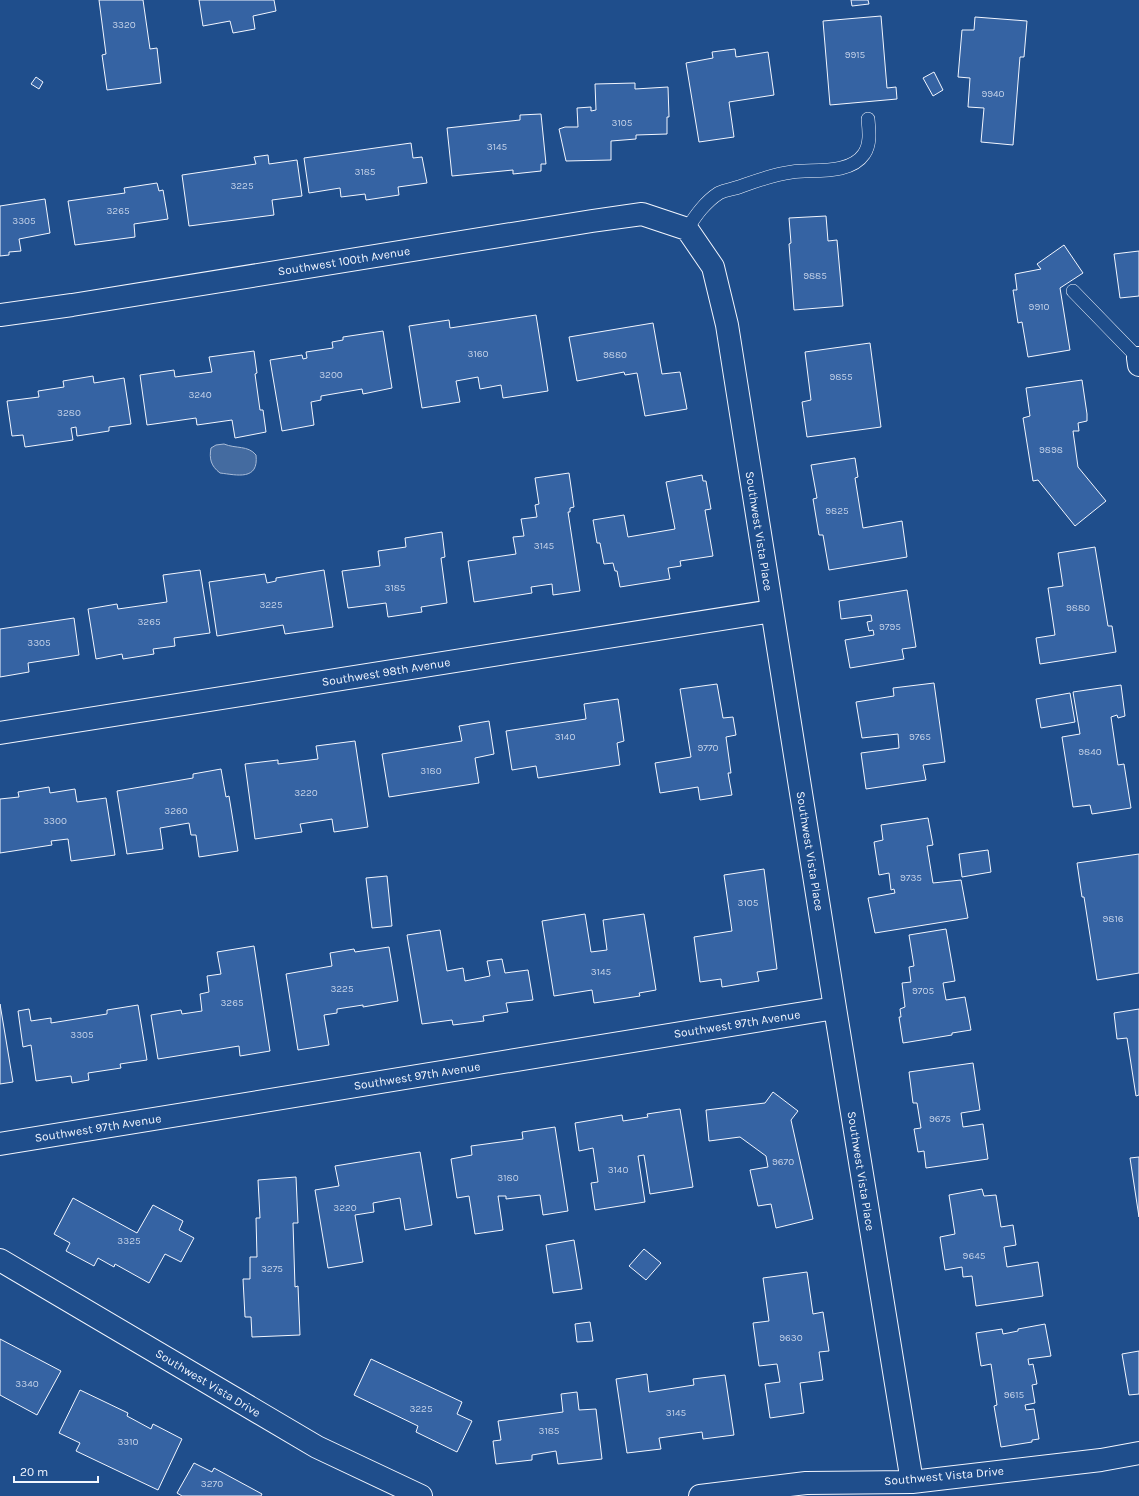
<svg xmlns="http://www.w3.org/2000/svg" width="1139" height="1496" font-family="Karla,sans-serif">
<rect width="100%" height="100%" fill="#1f4e8c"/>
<path fill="#446ba0" stroke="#a8bbd7" d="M224,444C236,449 248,445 256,455C259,481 237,475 220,473C211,466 209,459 211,448L216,445Z"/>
<path fill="#3563a3" stroke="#f2f6ff" d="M99,0H143L150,49L157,48L161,83L107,90L102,55L106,54Z
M199,0H274L276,11L253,16L255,29L233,33L230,21L203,26Z
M851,0H868L869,4L852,6Z
M881,16L887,88L896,87L897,99L830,105L823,21Z
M975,17L1027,21L1024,57H1020L1013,145L981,142L984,108L968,107L970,78L958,77L962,30H974Z
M735,49L736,57L768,52L774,95L729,102L734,137L699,142L686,63L713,58L712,52Z
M934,72L943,90L933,96L923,78Z
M36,77L43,82L39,89L31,84Z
M635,83V89L668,87L669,117H667V134L636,135V139L611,141V160L566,161L559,129L565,127H578L577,108L591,107V111L596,110L595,84Z
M541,114L546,164H541V171L513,174V170L452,176L447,128L520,120V115Z
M411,143L413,158L422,157L427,183L398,187L399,195L366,200L365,194L341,197L340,188L309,193L304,158Z
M268,155L269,164L297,160L302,196L272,200L274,215L189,226L182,175L256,164L254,157Z
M157,183L159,191L163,190L168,219L134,224L135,237L75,245L68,201L125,193L124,188Z
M45,199L50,233L19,239L21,251L9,252V255L0,256V206Z
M826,216L828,241L837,240L843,306L794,310L789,244L791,243L789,218Z
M1064,245L1083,273L1060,288L1070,350L1028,357L1022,322L1018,323L1013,290H1017L1015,274L1041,269L1037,264Z
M1139,251V296L1120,298L1114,254Z
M536,315L548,391L503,398L501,385L480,389L478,377L456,381L460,402L422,408L409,326L449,320L450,328Z
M653,323L662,374L680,372L687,409L645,416L637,373L625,375L624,372L577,381L569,337Z
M383,331L392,388L363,394L362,389L321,396V400L311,402L314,425L282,431L270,360L302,355L303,359L307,358L306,352L333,348L332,342L343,340V337Z
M870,343L881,427L807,437L802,402L811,400L805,352Z
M254,351L257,373L255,374L260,410H263L266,432L235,438L232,420L197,425L196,418L147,425L140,375L174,370L175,377L212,372L209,357Z
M93,376L94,383L124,378L131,424L109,427V431L77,436L76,427L71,428L73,440L25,447L23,435L12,436L7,401L39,397L38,391L64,387L63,381Z
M1082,380L1087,414V421L1078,423L1079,431H1073L1078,467L1106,501L1075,526L1038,480L1033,481L1023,418L1030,416L1026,388Z
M855,458L858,477L855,478L863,528L902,521L907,557L829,570L823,535H819L813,499L817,498L811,465Z
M569,473L574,507L570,508V512H568L580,591L553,595L552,584L531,587L532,593L474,602L468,561L516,554L513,537L524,536L521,519L537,517L535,505L539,504L535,478Z
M702,475L703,481H706L711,509L705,510L713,556L680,561L681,566L668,568L670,579L620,587L617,571H615L613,563L604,564L600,543H597L593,520L624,515L628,537L675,529L666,482Z
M442,532L445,557L441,558L447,603L421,607L422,612L388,617L386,603L348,608L342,571L380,566L378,551L406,547L405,538Z
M1095,547L1108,626H1112L1116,652L1040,664L1036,638L1055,635L1048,588L1063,586L1058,553Z
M200,570L210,633L174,638L175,646L153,649L154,654L123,659L122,654L96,659L88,609L117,604L118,609L167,602L163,575Z
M324,570L333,627L285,634L283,625L217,636L209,582L265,574L267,583L276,581V578Z
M907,590L916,647L902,649L904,659L850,668L845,640L874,635L873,630L869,631L867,622L872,621L871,615L841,619L839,601Z
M74,618L79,655L28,663L29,672L0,677V629Z
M934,683L945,762L923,765L926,780L866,789L861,753L899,748L898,734L862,738L856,702L894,696L893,688Z
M717,684L723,718L733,717L736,735L726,737L731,773H728L732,795L700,800L698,787L660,793L655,763L691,757L680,689Z
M1121,685L1125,716L1118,718L1117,715L1111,717L1118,765L1124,764L1131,808L1092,814L1090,805L1073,807L1062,737L1080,734L1073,692Z
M1070,693L1075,722L1041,728L1036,699Z
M618,699L624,741L617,743L620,765L538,778L536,766L512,770L506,731L586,719L584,704Z
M489,721L494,754L475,758L479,783L389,797L382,754L462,741L459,726Z
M355,741L368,827L334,832L332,819L300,824L302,832L255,839L245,764L278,760V764L318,759L316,746Z
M221,769L226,797L229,796L238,851L199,857L196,835H191L189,823L160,828L163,849L127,854L117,791L193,778V774Z
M49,787L50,793L75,789L77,802L106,798L115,855L71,861L68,839L51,841L52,845L0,853V799L19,797L18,792Z
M928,818L933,845L927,846L933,883L961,880L968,918L875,933L868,898L895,893L894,889L891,890L889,873L879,875L874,842L883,840L881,825Z
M988,850L991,872L962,877L959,854Z
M1139,854V973L1097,980L1084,897H1082L1077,863Z
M764,869L777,969L757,972L759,981L722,987L721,979L700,982L694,937L732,931L724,875Z
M387,876L392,926L372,928L366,878Z
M585,914L591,952L607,950L603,920L644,914L656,990L639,993L640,996L594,1003L592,990L554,996L542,921Z
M946,929L955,981L943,983L946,1000L965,997L971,1030L952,1033V1035L903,1043L899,1017H901L900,1009L905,1007L902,983L911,982L909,967L914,966L909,935Z
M440,930L447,971L463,968L465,981L490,976L487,961L502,959L505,973L528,970L533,1000L506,1003L508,1012L483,1016L484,1021L453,1025L452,1020L422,1024L407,935Z
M254,946L270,1051L240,1056L239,1046L158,1059L151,1015L181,1010L182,1014L202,1011L200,994L209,992L207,976L221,974L217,952Z
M389,947L398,1001L363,1007V1005L337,1009V1013L324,1015L329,1045L298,1050L286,974L332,966L330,953L354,949L355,952Z
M0,1004L13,1082L0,1084Z
M138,1005L147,1060L120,1064L121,1068L88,1073L89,1080L72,1083L71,1076L36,1081L31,1045L23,1047L18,1011L29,1009L31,1021L51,1018V1023L107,1014V1010Z
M1139,1009V1095L1136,1096L1127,1038L1117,1039L1114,1013Z
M973,1063L980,1110L961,1113L963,1127L983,1124L988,1159L926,1168L924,1151L918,1152L914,1129L921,1128L917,1103H913L909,1072Z
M773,1092L798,1111L791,1120L813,1219L776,1228L771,1204L758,1206L750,1170L768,1167L766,1156L740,1137L709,1141L706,1110L765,1103Z
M680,1109L693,1187L650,1194L644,1155L638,1156L645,1202L595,1210L591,1183L598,1182L593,1148L579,1151L575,1123L622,1115L623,1121L648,1117L647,1114Z
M555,1127L568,1211L543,1215L540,1195L506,1199V1196H498L503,1230L475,1234L469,1196L457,1198L451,1159L472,1155L471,1146L523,1139L522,1132Z
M420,1152L432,1225L405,1230L400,1198L373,1203L374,1212L355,1215L363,1262L328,1268L315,1190L339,1186L335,1166Z
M1139,1157V1217L1130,1158Z
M296,1177L298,1223H293L295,1287L298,1286L300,1335L252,1337L251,1317H245L243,1279H250V1257H257L256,1218H260L258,1180Z
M982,1189L984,1196L996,1195L1001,1227L1013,1225L1016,1245L1004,1247L1007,1267L1038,1262L1043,1296L976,1306L972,1276L963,1277L962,1267L945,1270L940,1237L955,1234L949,1195Z
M73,1198L137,1233L153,1205L183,1221L179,1230L194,1238L181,1262L165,1254L149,1283L115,1264L114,1267L98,1258L94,1266L66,1251L70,1243L54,1234Z
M574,1240L582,1289L553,1293L546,1245Z
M644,1249L661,1263L646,1280L629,1266Z
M807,1272L813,1314L823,1312L829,1351L819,1352L823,1380L800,1383L804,1413L770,1418L765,1384L780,1382L777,1364L759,1366L753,1323L769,1321L763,1278Z
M590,1322L593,1341L577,1342L575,1324Z
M1045,1324L1051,1356L1028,1359L1029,1365L1033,1364L1037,1384L1032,1385L1035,1403L1025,1405L1026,1410L1034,1409L1039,1439L1032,1440V1442L1001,1447L994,1406L997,1405L991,1364L981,1366L976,1333L1002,1329L1003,1334L1018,1331V1329Z
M0,1339L61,1371L37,1415L0,1395Z
M1139,1351V1394L1129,1395L1122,1354Z
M371,1359L462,1402L457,1414L472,1421L457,1452L416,1432L418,1426L354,1395Z
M647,1374L649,1392L694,1385L693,1379L725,1375L734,1435L703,1439L702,1432L659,1438L661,1449L627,1453L616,1379Z
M80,1390L128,1413L127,1416L151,1429L153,1424L182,1439L158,1490L76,1451L80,1443L59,1433Z
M577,1392L579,1410L596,1409L602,1459L558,1464L556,1451L532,1455V1460L496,1464L493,1441L501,1440L498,1421L563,1412L561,1394Z
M194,1463L212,1472L214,1468L262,1494L261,1496H182L177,1493Z"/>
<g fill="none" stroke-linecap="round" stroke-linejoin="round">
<defs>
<path id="lane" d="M687,229C696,215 705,202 719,193C725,190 733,189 739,187C756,181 774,174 792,172C813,169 850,175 864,154C871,144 869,130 868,119
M1073,291L1138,358"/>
<path id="street" d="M0,315L72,305L592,221L642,214L687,229L713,267L727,325L835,1008L912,1482
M1139,358H1138L1139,365
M0,733L772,611
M0,1144L835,1008
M0,1260L317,1447L421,1496
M700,1496L806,1483L912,1482L1101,1460L1139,1453"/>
</defs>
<use href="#lane" stroke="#f2f6ff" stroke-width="14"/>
<use href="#street" stroke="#f2f6ff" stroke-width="24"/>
<use href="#lane" stroke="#1f4e8c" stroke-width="13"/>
<use href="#street" stroke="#1f4e8c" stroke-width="22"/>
</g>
<g text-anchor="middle" stroke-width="3" stroke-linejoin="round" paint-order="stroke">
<g font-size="10" fill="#c3d1e8">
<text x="124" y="28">3320</text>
<text x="855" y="58">9915</text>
<text x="993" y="97">9940</text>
<text x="622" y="126">3105</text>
<text x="497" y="150">3145</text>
<text x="365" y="175">3185</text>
<text x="242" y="189">3225</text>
<text x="118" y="214">3265</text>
<text x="24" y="224">3305</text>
<text x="815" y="279">9885</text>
<text x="1039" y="310">9910</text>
<text x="478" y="357">3160</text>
<text x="615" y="358">9880</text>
<text x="331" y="378">3200</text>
<text x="841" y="380">9855</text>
<text x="200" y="398">3240</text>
<text x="69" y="416">3280</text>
<text x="1051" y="453">9898</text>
<text x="837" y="514">9825</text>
<text x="544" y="549">3145</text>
<text x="395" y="591">3185</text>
<text x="271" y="608">3225</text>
<text x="1078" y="611">9880</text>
<text x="149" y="625">3265</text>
<text x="890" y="630">9795</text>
<text x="39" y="646">3305</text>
<text x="565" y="740">3140</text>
<text x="920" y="740">9765</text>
<text x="708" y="751">9770</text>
<text x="1090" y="755">9840</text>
<text x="431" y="774">3180</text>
<text x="306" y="796">3220</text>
<text x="176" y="814">3260</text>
<text x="55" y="824">3300</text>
<text x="911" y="881">9735</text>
<text x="748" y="906">3105</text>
<text x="1113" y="922">9816</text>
<text x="601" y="975">3145</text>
<text x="342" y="992">3225</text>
<text x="923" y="994">9705</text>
<text x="232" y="1006">3265</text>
<text x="82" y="1038">3305</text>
<text x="940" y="1122">9675</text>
<text x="783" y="1165">9670</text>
<text x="618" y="1173">3140</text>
<text x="508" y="1181">3180</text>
<text x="345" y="1211">3220</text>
<text x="129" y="1244">3325</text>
<text x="974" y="1259">9645</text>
<text x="272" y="1272">3275</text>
<text x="791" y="1341">9630</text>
<text x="27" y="1387">3340</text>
<text x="1014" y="1398">9615</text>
<text x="421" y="1412">3225</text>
<text x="676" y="1416">3145</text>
<text x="549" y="1434">3185</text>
<text x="128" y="1445">3310</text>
<text x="212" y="1487">3270</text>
</g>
<g font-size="12" fill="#f2f6ff" stroke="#1f4e8c">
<text transform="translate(344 261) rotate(-9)" y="4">Southwest 100th Avenue</text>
<text transform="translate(759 531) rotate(81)" y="4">Southwest Vista Place</text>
<text transform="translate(386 672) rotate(-9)" y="4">Southwest 98th Avenue</text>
<text transform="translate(810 851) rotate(81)" y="4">Southwest Vista Place</text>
<text transform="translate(737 1024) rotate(-9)" y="4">Southwest 97th Avenue</text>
<text transform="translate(417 1076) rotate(-9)" y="4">Southwest 97th Avenue</text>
<text transform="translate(98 1128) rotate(-9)" y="4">Southwest 97th Avenue</text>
<text transform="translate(861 1171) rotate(81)" y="4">Southwest Vista Place</text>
<text transform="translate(208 1383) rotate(31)" y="4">Southwest Vista Drive</text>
<text transform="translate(944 1476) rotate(-5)" y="4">Southwest Vista Drive</text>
</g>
</g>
<path d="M14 1476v6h84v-6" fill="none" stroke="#f2f6ff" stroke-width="2"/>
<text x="20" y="1476" font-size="12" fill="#f2f6ff" stroke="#1f4e8c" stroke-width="3" paint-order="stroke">20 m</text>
</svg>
